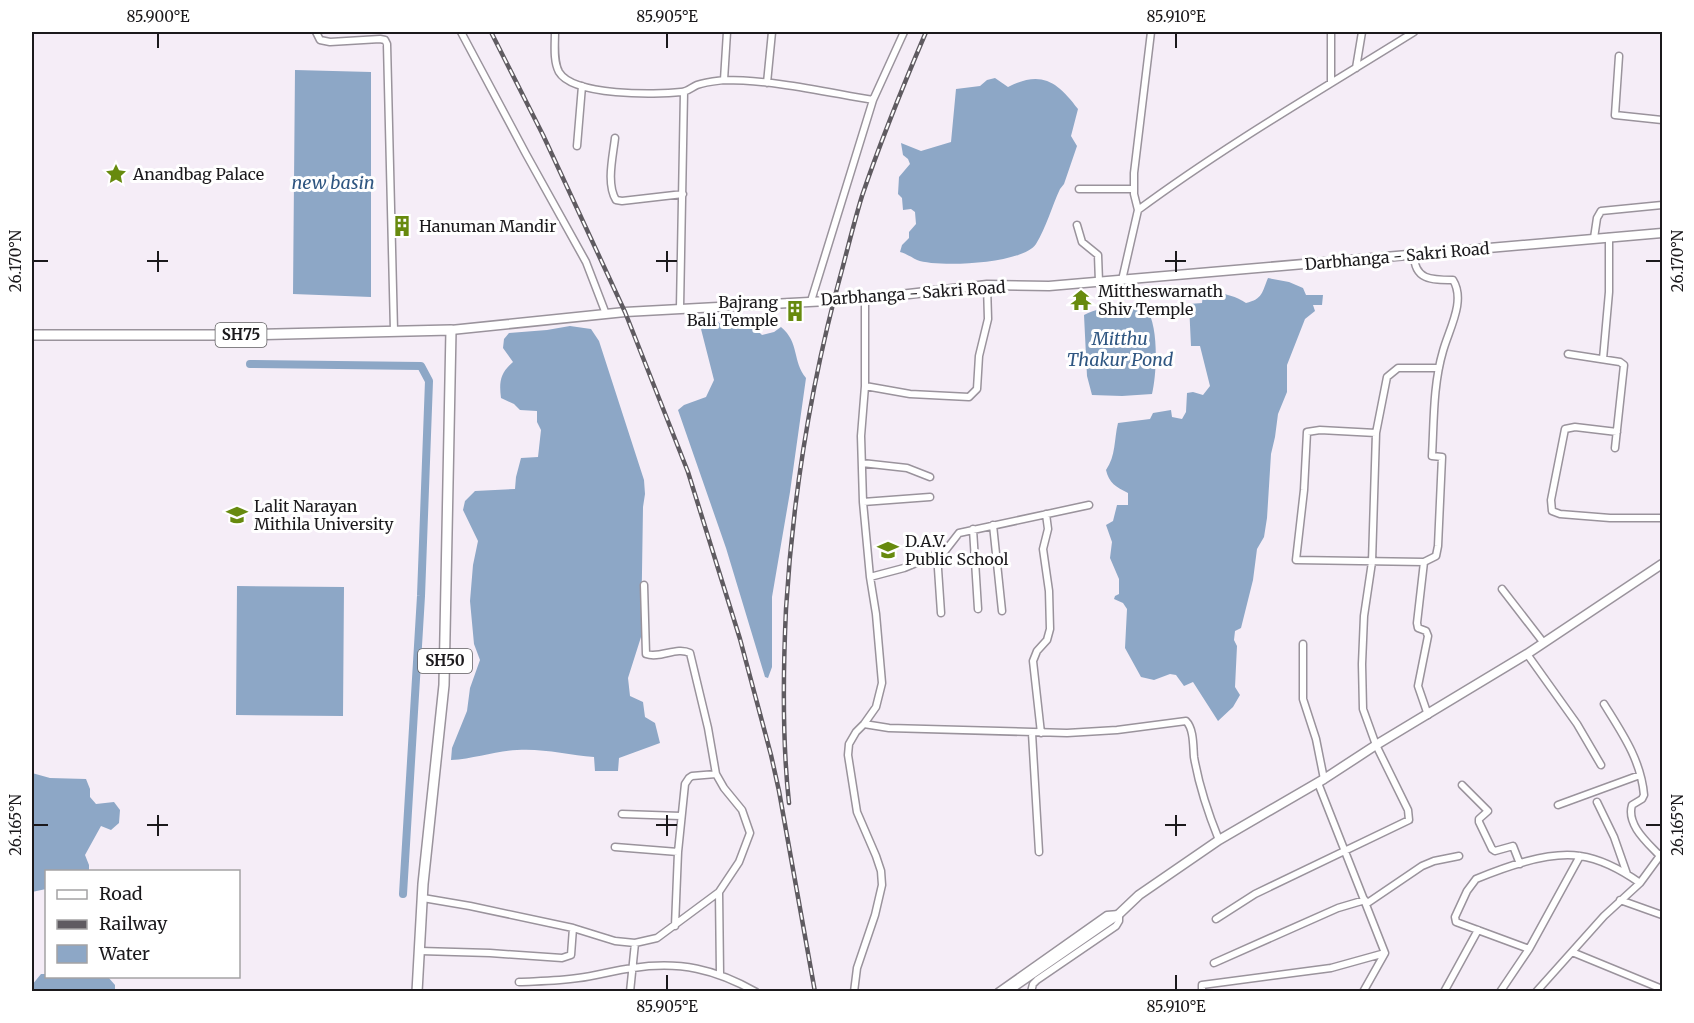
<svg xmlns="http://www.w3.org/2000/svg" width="1694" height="1023" font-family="Merriweather,serif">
<rect width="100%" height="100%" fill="#f5edf7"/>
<path fill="#8da7c6" d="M295,70L371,72V297L293,294Z
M995,78L1008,87C1041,70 1057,81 1078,109L1071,136L1077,146L1064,184L1060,189C1052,206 1046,228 1036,244C1023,264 938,268 917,260C911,257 907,254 900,252L902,245L909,238V232L916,224L915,212L911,209L903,210L902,198L898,194L899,177L910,164L908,159L903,155L901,143L921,151L951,142L956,89L980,86L987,80Z
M1268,278L1289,282L1303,288L1306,295H1323L1322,305H1313L1315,311L1305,319L1287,365V392L1278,414L1275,437L1271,454L1267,518L1264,537L1257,549L1253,580L1241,628L1235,631L1234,640L1237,646L1235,687L1240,695L1233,707L1218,721L1193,682L1184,686L1176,675L1170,674L1154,680L1141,677L1125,648L1127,609L1123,603L1114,599L1115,596L1119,594V579L1110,558L1112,542L1106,525L1113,521L1117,505H1128V493C1116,487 1109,483 1106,470C1116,456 1114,439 1118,423L1150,419L1153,413L1171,410L1172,417L1182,419L1186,412L1187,393L1193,392L1203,395L1210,386L1200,346H1191L1189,304L1202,303L1203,294C1218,291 1234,295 1246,303C1263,299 1262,292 1268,278Z
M1146,308C1159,325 1157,373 1152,394L1122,396L1092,395L1087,376L1084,315C1101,305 1126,307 1146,308Z
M752,315L753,326L762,335L774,332L781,327C800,343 792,361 806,378L790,492L772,597V667L768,678L765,677L726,548L678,410L684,405L706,397L714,380L701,329L707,319L718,322L724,327L743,322Z
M570,326L591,329L599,341L644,480L645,494L643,507L641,637L628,678L630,696L643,702L645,717L655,723L660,743L619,758L618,771H595L594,757C569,755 542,748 517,750C495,751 474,759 451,760L452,748L467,711L470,688L480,660L474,644L470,601L473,565L478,541L463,510L465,501L475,491L515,489L516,477L521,458L538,457L541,430L537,422V411L520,410L514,404L501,398C499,382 500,373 513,362L503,348L504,339L509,333L547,330Z
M237,586L344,587L343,716L236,715Z
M32,773L50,778L86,779L90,789V797L96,804L114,802L120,810L119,823L111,830L101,826L85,855L89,865V871L46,872V889L32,892Z
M41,974H46V976L108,977L115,985V991H32V985Z"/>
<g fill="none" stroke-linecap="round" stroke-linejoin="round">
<path stroke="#8da7c6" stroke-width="8" d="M250,364L421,366L429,381L421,596L403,894"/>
<defs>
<path id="minor" d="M316,32L320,40L330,42L380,39L385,40L387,44L394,331
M461,32L526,154L586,262L606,314
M555,32C555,44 553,61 559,72C573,96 656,95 681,92C687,92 692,87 697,85C705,82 716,81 724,80C774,80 825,92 873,100
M1331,32V83
M1619,56L1615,115L1662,120
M1356,68L1362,32
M724,80L727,32
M767,83L772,32
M615,138C613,156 606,184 616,200L622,201L683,194
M577,146L582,86
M1079,189H1133
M1138,210L1134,194V173L1151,32
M1077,225L1082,242L1098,255L1099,282
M1594,238L1597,218L1601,211L1662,205
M1414,254C1414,280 1431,280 1453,280C1466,301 1449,329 1443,351C1433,385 1434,421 1432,456L1442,457L1438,546L1436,556L1424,562L1417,623L1418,628L1426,631L1428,636L1418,686L1428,715
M1122,280L1138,210C1226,145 1321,90 1414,32
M811,301L873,100L904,32
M680,308L684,92
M1568,354L1620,362L1624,365L1615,448
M1603,359L1609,292V237
M865,386L910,394L969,397L977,389L979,356L988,319L987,285
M1617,432L1575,427L1565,429L1551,500L1552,511L1560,514L1610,518H1662
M1376,433L1320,430L1307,432L1304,490L1296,560L1424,562
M862,463L907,468L930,477
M863,502L930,497
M993,525L1002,611
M973,529L978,609
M937,554L941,613
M870,577L904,568L945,551L959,533L1089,505
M1502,589L1543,642
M1303,644V699L1316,739L1324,779
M1527,654L1577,724L1601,765
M1604,704C1622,733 1641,760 1644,795L1642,799L1632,805C1626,825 1648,843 1660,856
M864,724L889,728L1067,733L1117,730L1186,721C1194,729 1193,746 1194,757C1199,786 1208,813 1219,840
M1032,733L1039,852
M1041,733L1033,661L1037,651L1047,640L1050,629L1049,591L1043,549L1048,529L1046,514
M1318,783L1385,953L1363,992
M1462,785L1488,811L1479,819V822L1492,849L1495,851L1513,846L1520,864
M1597,802L1614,837L1627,874
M1558,805L1640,775
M622,814L681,816
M615,847L678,852
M719,892L720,974
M423,898L470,906L573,928L615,941L635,943L657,938L719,892L739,862L750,833L742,810L724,788L716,774L708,728L690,653C677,646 660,659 646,654L644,585
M1620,900L1662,915
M1366,904L1422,866L1434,861L1459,856
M1216,919L1255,894L1409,820L1408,810L1376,745L1363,709L1362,664L1364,616L1372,562L1376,433L1387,377L1398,368H1439
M675,926L678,852L685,784L689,778L692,776L716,774
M1529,949L1456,922L1455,917L1467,891L1476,879C1505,867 1548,851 1580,856C1601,859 1623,871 1640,883
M420,951L490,953L562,958L571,955L573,928
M1572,952L1662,989
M1214,963L1338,908L1365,900
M519,982C539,981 559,981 578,978C597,976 614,970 633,968C680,961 715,969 756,992
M630,992L635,943
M854,992L857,968L875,915L882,885L881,871L876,856L857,812L848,755L849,744L856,732L864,724L876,707L882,683L876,614L870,577L863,502L861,436L865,386V299
M998,992L1107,915L1119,914V921L1116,926L1037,980L1033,984L1031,992
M1202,992V985L1331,968L1385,953
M1444,992L1478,930
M1500,992L1529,949L1580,856
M1536,992L1604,916L1640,883L1662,853"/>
<path id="secondary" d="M451,330L625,312L865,299L987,285L1049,286L1662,233
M1006,992L1119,914L1139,895L1219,840L1324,779L1376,745L1527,654L1662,564"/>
<path id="primary" d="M32,335H238L451,330L444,685L423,884L417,992"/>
</defs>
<use href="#minor" stroke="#9a939c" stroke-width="9"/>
<use href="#secondary" stroke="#9a939c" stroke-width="11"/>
<use href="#primary" stroke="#9a939c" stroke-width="12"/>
<use href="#minor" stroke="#fff" stroke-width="6"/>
<use href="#secondary" stroke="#fff" stroke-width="8"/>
<use href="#primary" stroke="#fff" stroke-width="9"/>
<defs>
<path id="rail" d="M491,32L543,135L625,312L688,472L740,639L771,755L779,791L815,992
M789,803C782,739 783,673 786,609C793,493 812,378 843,266C849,243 855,219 862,196C881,140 903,86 926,32"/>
</defs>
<use href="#rail" stroke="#5f5b61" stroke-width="4.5"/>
<use href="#rail" stroke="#fff" stroke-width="2" stroke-dasharray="7" stroke-linecap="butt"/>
</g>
<path fill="none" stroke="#1b191c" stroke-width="2" d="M158,33V48M667,33V48M1176,33V48M158,251V272M667,251V272M1176,251V272M33,261H48M147,261H168M656,261H677M1165,261H1186M1646,261H1661M158,815V836M667,815V836M1176,815V836M33,825H48M147,825H168M656,825H677M1165,825H1186M1646,825H1661M667,975V990M1176,975V990"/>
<defs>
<symbol id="sight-bare" viewBox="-9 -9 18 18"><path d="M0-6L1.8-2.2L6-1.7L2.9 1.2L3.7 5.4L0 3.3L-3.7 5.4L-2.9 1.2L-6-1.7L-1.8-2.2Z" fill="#678a0e" stroke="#fff" stroke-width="2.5" paint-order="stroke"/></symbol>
<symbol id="building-bare" viewBox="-9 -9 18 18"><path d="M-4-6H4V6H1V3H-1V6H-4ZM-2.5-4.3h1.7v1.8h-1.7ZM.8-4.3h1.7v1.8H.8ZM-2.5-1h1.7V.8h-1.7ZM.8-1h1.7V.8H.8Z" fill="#678a0e" stroke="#fff" stroke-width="2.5" paint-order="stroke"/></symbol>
<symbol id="temple-bare" viewBox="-9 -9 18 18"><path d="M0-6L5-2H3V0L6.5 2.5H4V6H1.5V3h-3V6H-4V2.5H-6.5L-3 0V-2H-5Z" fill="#678a0e" stroke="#fff" stroke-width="2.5" paint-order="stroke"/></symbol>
<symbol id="university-bare" viewBox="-9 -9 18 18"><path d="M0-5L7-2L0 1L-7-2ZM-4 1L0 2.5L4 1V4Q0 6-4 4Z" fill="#678a0e" stroke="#fff" stroke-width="2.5" paint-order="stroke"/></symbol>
<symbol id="school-bare" viewBox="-9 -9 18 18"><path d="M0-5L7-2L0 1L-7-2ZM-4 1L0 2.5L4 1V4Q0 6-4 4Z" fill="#678a0e" stroke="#fff" stroke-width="2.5" paint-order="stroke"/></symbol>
</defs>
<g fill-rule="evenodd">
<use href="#sight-bare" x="101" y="159" width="30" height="30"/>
<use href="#building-bare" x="387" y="211" width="30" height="30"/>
<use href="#temple-bare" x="1066" y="285" width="30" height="30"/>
<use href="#building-bare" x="780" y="296" width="30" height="30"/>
<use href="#university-bare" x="222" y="500" width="30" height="30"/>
<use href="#school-bare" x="873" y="535" width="30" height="30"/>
</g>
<g text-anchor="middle" stroke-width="6" stroke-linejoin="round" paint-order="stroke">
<g fill="#fff" stroke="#5f5e60" stroke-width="1.5">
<rect x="215.5" y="323" width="51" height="24" rx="4.5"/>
<rect x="418" y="649" width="54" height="24" rx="4.5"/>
</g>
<g font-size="15" font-weight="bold" fill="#1b191c">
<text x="241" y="340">SH75</text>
<text x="445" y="666">SH50</text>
</g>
<g font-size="16" fill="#1b191c" stroke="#fff" text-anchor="start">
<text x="133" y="180">Anandbag Palace</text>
<text x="419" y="232">Hanuman Mandir</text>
<text x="1098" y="297">Mittheswarnath<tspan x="1098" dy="18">Shiv Temple</tspan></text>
<text x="778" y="308" text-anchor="end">Bajrang<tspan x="778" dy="18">Bali Temple</tspan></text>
<text x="254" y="512">Lalit Narayan<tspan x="254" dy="18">Mithila University</tspan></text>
<text x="905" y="547">D.A.V.<tspan x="905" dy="18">Public School</tspan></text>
</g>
<g font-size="16" fill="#1b191c" stroke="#fff">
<text transform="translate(1397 256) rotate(-5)" y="6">Darbhanga - Sakri Road</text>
<text transform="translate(913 293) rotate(-4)" y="6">Darbhanga - Sakri Road</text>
</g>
<g font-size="18" font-style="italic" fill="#2f5681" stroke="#fff">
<text x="333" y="189">new basin</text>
<text x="1120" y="345">Mitthu<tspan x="1120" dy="21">Thakur Pond</tspan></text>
</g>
</g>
<rect width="1694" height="1023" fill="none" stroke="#ffffff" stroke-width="66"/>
<rect x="45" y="870" width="195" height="108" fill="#ffffff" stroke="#a4a3a4" stroke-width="1.5"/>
<rect x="57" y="890" width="30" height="9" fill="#ffffff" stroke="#a4a3a4" stroke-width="1.5"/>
<text x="99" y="900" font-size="18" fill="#1b191c">Road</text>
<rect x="57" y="920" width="30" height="9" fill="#5f5b61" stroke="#a4a3a4" stroke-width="1.5"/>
<text x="99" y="930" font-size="18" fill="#1b191c">Railway</text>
<rect x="57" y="945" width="30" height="18" fill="#8da7c6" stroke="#a4a3a4" stroke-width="1.5"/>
<text x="99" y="960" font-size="18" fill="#1b191c">Water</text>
<rect x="33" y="33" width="1628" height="957" fill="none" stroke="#1b191c" stroke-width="2"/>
<g font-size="15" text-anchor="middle" fill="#1b191c">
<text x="158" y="22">85.900°E</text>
<text x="667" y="22">85.905°E</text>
<text x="1176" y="22">85.910°E</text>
<text transform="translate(16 261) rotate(-90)" y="5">26.170°N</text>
<text transform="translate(1678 261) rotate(-90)" y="5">26.170°N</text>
<text transform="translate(16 825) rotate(-90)" y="5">26.165°N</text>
<text transform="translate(1678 825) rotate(-90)" y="5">26.165°N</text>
<text x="667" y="1012">85.905°E</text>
<text x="1176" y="1012">85.910°E</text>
</g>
</svg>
